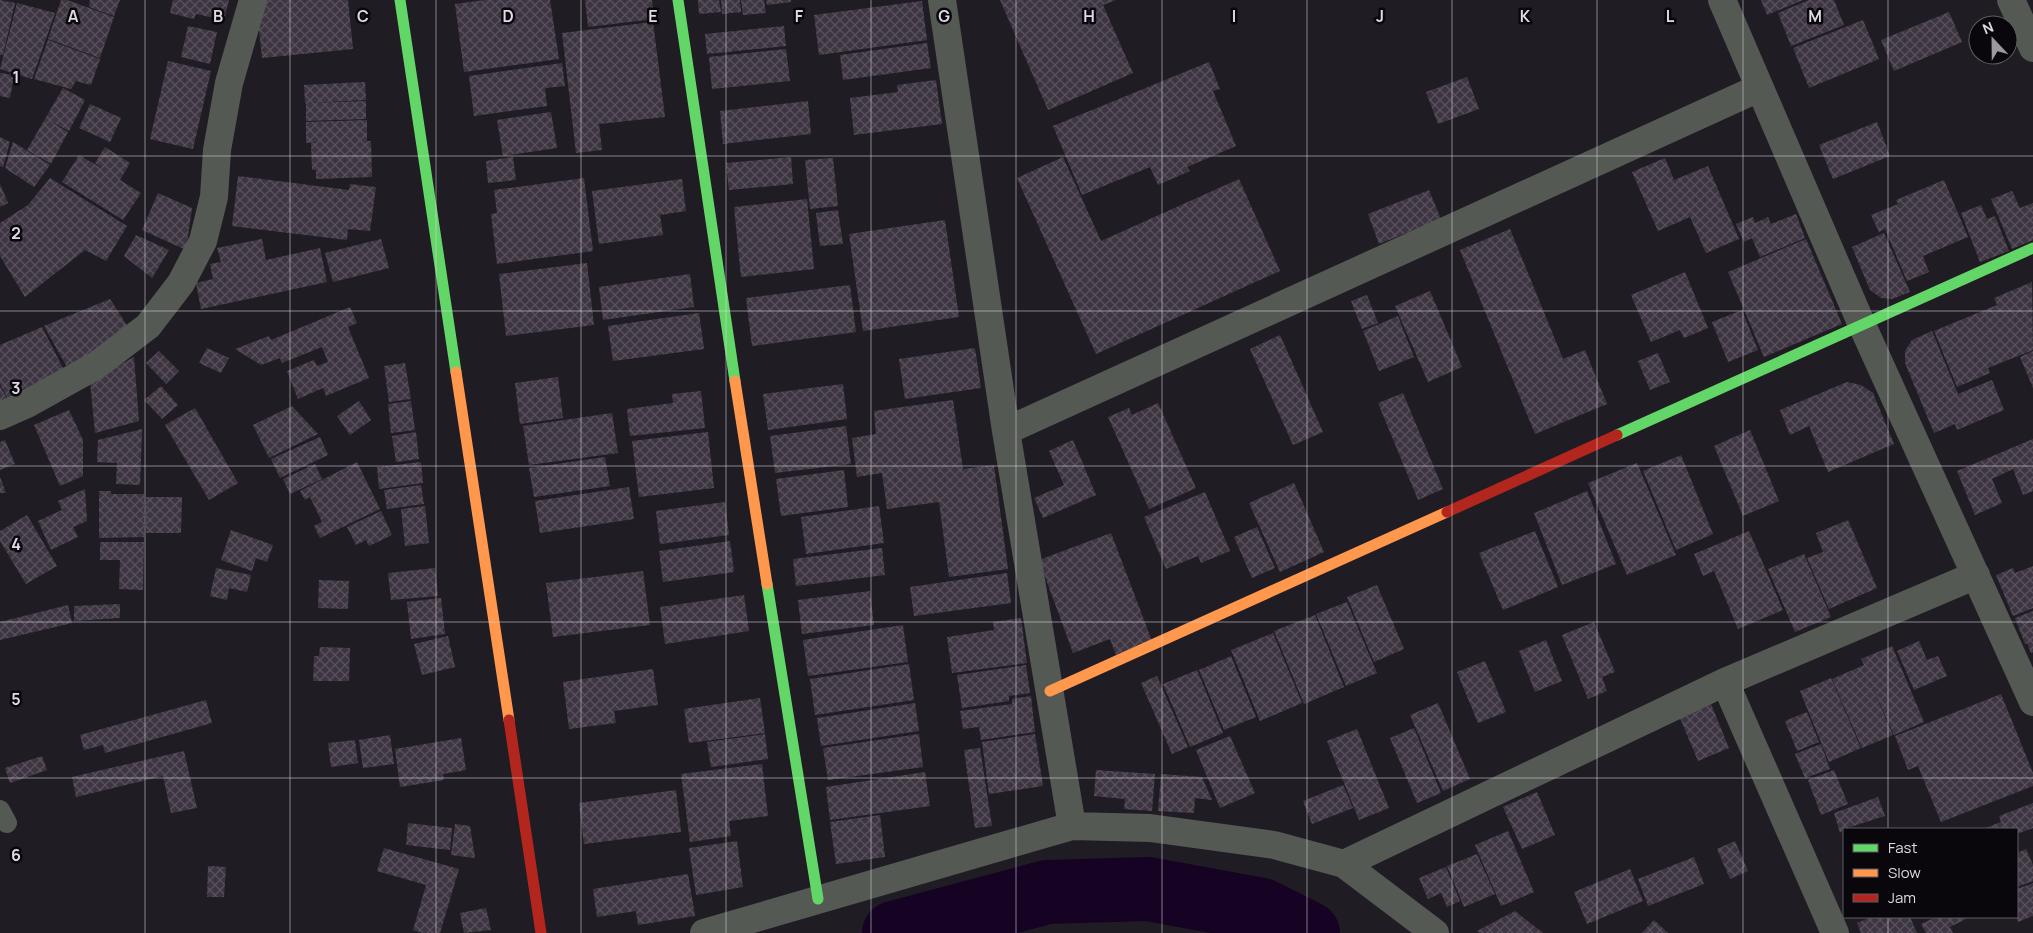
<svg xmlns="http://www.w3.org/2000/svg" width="2033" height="933" font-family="Manrope,sans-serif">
<defs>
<pattern id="building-cross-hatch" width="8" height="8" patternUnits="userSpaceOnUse" patternTransform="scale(1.25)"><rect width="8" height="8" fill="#3d3642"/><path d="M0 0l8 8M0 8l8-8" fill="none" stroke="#59525d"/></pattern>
</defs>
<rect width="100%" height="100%" fill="#201c24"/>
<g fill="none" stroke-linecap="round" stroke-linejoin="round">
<path stroke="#160324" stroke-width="64" d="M894,933L1047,892L1148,889L1262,910L1308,933"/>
</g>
<path fill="url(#building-cross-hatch)" d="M0,0L15,3L3,55H0Z
M61,0H67L114,17L100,58L48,39Z
M90,0H120L114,16L89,7Z
M173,0H229L224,20L196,14L194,19L170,13Z
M263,0H348L353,49L262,58L257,11Z
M485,0H550L559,59L464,72L455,4Z
M585,0H652L654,19L588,27Z
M698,0H719L721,12L699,14Z
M721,0H740L741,12L722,14Z
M741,0H764L766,13L743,15Z
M766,0H791V2L767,5Z
M1000,0H1116L1103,5L1133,73L1048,110Z
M1761,0H1803L1767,15Z
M1809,0H1834L1844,25L1791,46L1778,13Z
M922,1L927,40L819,55L814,15Z
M17,3L55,13L32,79L0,69Z
M1949,12L1962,42L1894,71L1881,40Z
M1863,20L1879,59L1809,88L1793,48Z
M653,22L665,117L599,124L602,150L576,153L562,33Z
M188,26L217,32L210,64L181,57Z
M784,26L786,46L707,54L705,34Z
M48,40L100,59L91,85L76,81L71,89L34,79Z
M927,43L931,68L843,80L840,55Z
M786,49L790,81L712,89L709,57Z
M168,61L211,71L193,149L150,139Z
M1209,62L1220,89L1213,91L1236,146L1187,167L1190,171L1158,185L1150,167L1082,195L1053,126Z
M562,63L565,86L545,88L547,106L474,116L469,76Z
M0,73L14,75L10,98L0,96Z
M1467,77L1479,109L1438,124L1426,92Z
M936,80L942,124L854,135L850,98L898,92L897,85Z
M365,82L366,100L305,103L304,85Z
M63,88L85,100L69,131L48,120L68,132L51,164L27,150Z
M366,101V119L306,121V103Z
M808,101L811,134L723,144L720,111Z
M90,104L121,118L110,142L79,128Z
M551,112L557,148L503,156L497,120Z
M367,120V141H371L372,177L316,179V170H312L311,143L318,142L306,143V122Z
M1877,122L1890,156L1833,179L1819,145Z
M0,137L10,142L3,167L0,166Z
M13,142L50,165L34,187L5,168Z
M105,147L130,163L120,180L141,193L123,220L62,182L79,155L103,169L95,163Z
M513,157L516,180L488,183L486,161Z
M791,157L793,184L729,190L726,163Z
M1063,157L1101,241L1239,179L1280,271L1096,354L1017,178Z
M833,158L838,206L810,209L805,160Z
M1665,158L1674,180L1708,166L1739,239L1706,253L1690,217L1658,231L1632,172Z
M238,176L349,190L350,184L376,187L370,231L348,229L347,240L232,226Z
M50,178L127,226L106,261L85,250L25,297L0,256V223L28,205Z
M584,178L593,251L497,264L491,214L497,213L494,190Z
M682,179L686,211L660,215L663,235L599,244L592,191Z
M1944,180L1968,237L1923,256L1929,272L1907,281L1885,229L1879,232L1871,215L1898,204L1896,200Z
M0,184L8,203L0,207Z
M1429,190L1441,219L1379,244L1368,214Z
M2012,191L2020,208L2033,203V240L2012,249L1991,199Z
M158,193L192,208L186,250L142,230Z
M807,199L814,269L741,277L734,207Z
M1981,205L1987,219L1995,216L2009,251L1980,262L1961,213Z
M838,210L843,244L820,246L816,213Z
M1796,214L1805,238L1760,257L1752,238L1744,242L1736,224L1753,217L1755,223L1768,217L1771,224Z
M945,220L959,317L863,331L849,234Z
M1510,229L1563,359L1585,350L1607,404L1535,434L1460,250Z
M1884,233L1910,292L1892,299L1881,298L1870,290L1852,247Z
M136,235L169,250L152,278L124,256Z
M262,239L266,260L320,248L327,282L201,309L196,283L213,279L210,264L221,262L217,248Z
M381,239L389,268L333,282L325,253Z
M1806,239L1842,324L1764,357L1728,272Z
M587,263L594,325L506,336L499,274Z
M1685,272L1708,328L1684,338L1680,330L1651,342L1631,295Z
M690,274L694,307L603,320L599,287Z
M2032,282L2033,350L1988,368L1990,373L1957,387L1934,331L1997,305L1994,298Z
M850,285L856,332L752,346L746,298Z
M1430,291L1462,367L1428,382L1395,306Z
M1367,295L1378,323L1362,329L1351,301Z
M110,299L130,330L68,369L44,326Z
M350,307L357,323L348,327L369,378L326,396L323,388L298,399L287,371L314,360L317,366L328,362L322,347L282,363L280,358L261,365L235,349L269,336L271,340Z
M1742,310L1758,350L1728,362L1712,322Z
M699,313L704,349L613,361L608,326Z
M1398,316L1414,357L1379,371L1363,331Z
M42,327L64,370L8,399L0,384V345Z
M1932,331L1958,394L1992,380L2004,410L1957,430L1955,424L1934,433L1905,363V351L1912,340Z
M1280,335L1323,432L1293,445L1250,349Z
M207,348L229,358L221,373L199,363Z
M975,348L981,388L905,399L899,359Z
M159,351L179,371L166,384L146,363Z
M2033,351V388L2020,357Z
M1658,353L1670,382L1650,390L1638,361Z
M134,357L139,421L95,433L90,381Z
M405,363L411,399L389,402L384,366Z
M558,377L563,418L520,424L515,383Z
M1847,382L1861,385L1873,393L1894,444L1828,472L1809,426L1790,435L1780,410Z
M843,384L847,419L768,430L763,394Z
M0,386L7,399L0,402Z
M161,386L178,405L162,419L144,400Z
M701,391L705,428L630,436L627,409L673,403L672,394Z
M1403,393L1443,489L1418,500L1378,403Z
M953,400L963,469L994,465L1008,569L949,577L939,502L887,509L882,473L857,477L852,438L876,434L874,411Z
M359,401L371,420L350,435L337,416Z
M411,401L415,430L391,433L388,404Z
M1158,403L1196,488L1149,509L1108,417L1129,408L1132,415Z
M292,406L318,434L269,458L253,425Z
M195,408L238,483L209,500L165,425Z
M69,410L83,440V476L60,486L34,425Z
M612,413L618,453L529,465L523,426Z
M846,426L851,464L775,473L770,436Z
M142,429L140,485L116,484L117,463L97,462L98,440Z
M1750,430L1779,501L1743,516L1714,446Z
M416,432L419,459L396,462L392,436Z
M708,432L714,488L639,497L632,441Z
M320,437L328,455L280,478L271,459Z
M2033,439V491L2023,495L2013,469L1992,479L2002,503L1975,515L1957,471Z
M5,440L15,464L0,470V442Z
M1073,440L1096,495L1043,518L1034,498L1064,485L1049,451Z
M1681,455L1713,534L1676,550L1643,471Z
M605,457L610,486L534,497L529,468Z
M357,462L380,509L320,538L314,526L322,522L310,497L305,500L300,491Z
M421,462L423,483L379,489L377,467Z
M1637,463L1676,555L1627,575L1588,483Z
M315,464L322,479L290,494L283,479Z
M844,470L848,507L781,516L776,479Z
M0,477L6,493H0Z
M1294,483L1324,552L1280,572L1249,503Z
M421,485L424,504L387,509L384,490Z
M629,487L634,519L540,533L535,501Z
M85,489L87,521L73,527L78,537L51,550L38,521L62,510L58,501Z
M99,491H111V494H144V537L99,538Z
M1587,491L1616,564L1562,585L1534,513Z
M1205,492L1230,551L1201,563L1198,556L1166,569L1144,517Z
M146,497H182L181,533H146Z
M725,502L729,535L660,544L656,511Z
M425,506L429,543L405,546L401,509Z
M879,506L884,543L806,554L801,517Z
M381,511L392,535L369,546L366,540L356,545L347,527Z
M27,515L57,566L26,584L0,541V531Z
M1848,520L1877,588L1829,609L1807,558L1823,552L1816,533Z
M1257,527L1275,568L1252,578L1234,537Z
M231,530L273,545L267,562L256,558L252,571L221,560Z
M1535,531L1558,587L1503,610L1479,553Z
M1749,531L1783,610L1738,629L1714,571L1703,576L1694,554Z
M1111,533L1152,641L1116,655L1110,639L1073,653L1039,560Z
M730,541L734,572L663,582L659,551Z
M100,542H144L143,590L119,589L120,560H100Z
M882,548L885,575L796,586L793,559Z
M1804,554L1831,617L1795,632L1768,569Z
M2033,566V608L2013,616L1996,575L2013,568L2015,573Z
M216,568L251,575L247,592L229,588L227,600L210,596Z
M435,568L438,596L391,600L388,573Z
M643,571L650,625L553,637L546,583Z
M1007,573L1011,603L914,616L910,587Z
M319,580L349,581L348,609L318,608Z
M1377,585L1404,649L1374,662L1347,597Z
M870,591L874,625L802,634L798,600Z
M744,595L749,631L665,644L660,607Z
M441,598L445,634L411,639L407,602Z
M1347,602L1377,673L1346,686L1316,614Z
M120,604V618L74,621V606Z
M68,605L72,623L0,640V622Z
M2033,611V652L2031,653L2027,643L2025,644L2015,618Z
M1315,615L1344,687L1304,704L1274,631Z
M1021,618L1027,663L952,673L947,637L994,630L993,622Z
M1594,622L1615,672L1602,677L1607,691L1588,699L1562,635Z
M903,625L908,662L808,676L803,640Z
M1273,633L1302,703L1260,721L1231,650Z
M448,636L455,667L422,675L414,644Z
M1546,640L1562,681L1535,692L1519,651Z
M1919,641L1927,660L1938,656L1947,676L1914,690L1897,651Z
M1892,646L1924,722L1894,735L1869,680L1893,735L1862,748L1832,679L1864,665L1861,659Z
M320,647L350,648L349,681H313L314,656H319Z
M1231,656L1256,717L1224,730L1199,670Z
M1485,661L1506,712L1478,723L1457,672Z
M909,664L914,700L815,715L810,679Z
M1026,665L1030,693L1009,696V701L962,708L957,675Z
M653,669L658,705L614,711L616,723L569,729L563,682Z
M1197,670L1223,733L1190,747L1163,684Z
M1157,676L1188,747L1172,754L1141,683Z
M1831,678L1861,748L1829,762L1800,691Z
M2001,694L2033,773V786L1941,822L1918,766L1908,770L1895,736Z
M1031,696L1035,732L981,740L979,727L963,729L960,711L1012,704V699Z
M760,698L765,733L689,743L684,709Z
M206,700L212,723L105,753L103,745L84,750L80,735Z
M915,703L919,731L821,746L817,718Z
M1438,703L1470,779L1443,791L1410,715Z
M1711,704L1729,748L1698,761L1680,718Z
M1807,712L1819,742L1797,751L1785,721Z
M1414,728L1441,793L1417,803L1390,738Z
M1357,729L1389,808L1359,820L1327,741Z
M765,734L768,759L711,767L707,742Z
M919,734L923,767L828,780L823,748Z
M1035,734L1043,786L989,794L982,742Z
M390,735L394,764L363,768L359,740Z
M1230,736L1255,793L1220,808L1196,750Z
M461,738L466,770L443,774L444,780L400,787L395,749Z
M355,740L358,763L331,767L328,743Z
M1821,744L1830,769L1805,778L1795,754Z
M980,748L992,826L975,828L964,750Z
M184,751L197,808L171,813L163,776L76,797L72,777Z
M42,756L47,770L10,783L5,768Z
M762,764L768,816L729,821L731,836L690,842L681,774Z
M1096,770L1155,774L1152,811L1124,809L1125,799L1094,796Z
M1834,770L1848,804L1821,815L1808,780Z
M925,772L930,806L830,820L826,787Z
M1161,774L1202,777L1212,800L1195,798L1194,813L1158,811Z
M1343,785L1353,808L1312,824L1303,801Z
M676,790L681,832L584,844L579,803Z
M1537,792L1555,835L1522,849L1503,807Z
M1878,797L1885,816L1844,829L1840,833L1834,813Z
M2033,803V828L2017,834V829H1983L2001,822L1999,816Z
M880,815L885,857L836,864L830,822Z
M408,823L452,828L450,850L406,845Z
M455,824L470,826L475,858L451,855Z
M1508,831L1534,892L1501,906L1475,845Z
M737,841L743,887L696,895L689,848Z
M1735,841L1748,871L1730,879L1717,849Z
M384,848L459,869L440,933H423L413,930L426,885L377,871Z
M2026,849L2033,865V881L2017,887V853Z
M1477,854L1495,894L1464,907L1447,866Z
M1694,857L1704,884L1648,906L1638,879Z
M208,866L226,867L224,897H207Z
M1446,867L1460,901L1447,907L1441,893L1428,899L1419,878Z
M1630,869L1643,901L1587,924L1574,892Z
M688,874L695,916L638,925L636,911L597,917L593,889Z
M2033,883V916L2018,922L2016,917L2017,889Z
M486,908L491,930L464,933L460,913Z
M1515,911L1543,933H1480L1477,931Z
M1871,917H1910L1917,933H1861L1857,923Z
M1936,917H1967L1968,918L1950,927L1953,933H1926L1921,924Z
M1654,920L1668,933H1642Z"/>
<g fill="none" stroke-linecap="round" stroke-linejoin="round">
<path stroke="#555954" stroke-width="20" d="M0,810L7,823"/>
<path stroke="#555954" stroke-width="28" d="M942,0L1006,431L1072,826
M1722,0L1862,325L2033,702
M2011,0L2033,48
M0,416L27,404L97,365L148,326L181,283L203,241L214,197L217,150L229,83L253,0
M1006,431L1759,88
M1725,682L1835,933
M1344,864L1725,682L1976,575
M704,933L1072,826L1150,828L1274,845L1344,864L1435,933"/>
<path stroke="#63d668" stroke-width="11" d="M400,0L456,372
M678,0L735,381
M1617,435L2033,248
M767,584L818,899"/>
<path stroke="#ff974d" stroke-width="11" d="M456,372L509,720
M735,381L767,584
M1050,691L1447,512"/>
<path stroke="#b3261e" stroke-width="11" d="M1447,512L1617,435
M509,720L541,933"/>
</g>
<path fill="none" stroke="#dfdae3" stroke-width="1" stroke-opacity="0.55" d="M145,0V933M290,0V933M436,0V933M581,0V933M726,0V933M871,0V933M1016,0V933M1162,0V933M1307,0V933M1452,0V933M1597,0V933M1743,0V933M1888,0V829M0,156H2033M0,311H2033M0,466H2033M0,622H2033M0,778H2033M1888,917V933"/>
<g font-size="16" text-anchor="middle" font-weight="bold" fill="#dfdae3" stroke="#09060c" stroke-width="5" stroke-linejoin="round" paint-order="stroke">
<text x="73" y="22">A</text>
<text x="218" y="22">B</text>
<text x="363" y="22">C</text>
<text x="508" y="22">D</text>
<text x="653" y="22">E</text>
<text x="799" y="22">F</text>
<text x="944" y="22">G</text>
<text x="1089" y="22">H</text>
<text x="1234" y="22">I</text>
<text x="1380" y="22">J</text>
<text x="1525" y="22">K</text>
<text x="1670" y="22">L</text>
<text x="1815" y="22">M</text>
<text x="16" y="83">1</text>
<text x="16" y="239">2</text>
<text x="16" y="394">3</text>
<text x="16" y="550">4</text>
<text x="16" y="705">5</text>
<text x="16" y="861">6</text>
</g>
<rect x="1843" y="828" width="175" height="90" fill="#09060c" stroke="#5f5b62"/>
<rect x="1853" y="844" width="25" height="8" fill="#63d668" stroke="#5f5b62"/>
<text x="1888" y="853" font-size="15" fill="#dfdae3">Fast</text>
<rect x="1853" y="869" width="25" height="8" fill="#ff974d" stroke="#5f5b62"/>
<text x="1888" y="878" font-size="15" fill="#dfdae3">Slow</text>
<rect x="1853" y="894" width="25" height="8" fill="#b3261e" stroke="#5f5b62"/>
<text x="1888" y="903" font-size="15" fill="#dfdae3">Jam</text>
<g transform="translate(1993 40) rotate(338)"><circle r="24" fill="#09060c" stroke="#5f5b62"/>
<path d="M0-4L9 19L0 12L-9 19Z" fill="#9c98a0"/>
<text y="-8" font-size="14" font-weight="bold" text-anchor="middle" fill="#dfdae3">N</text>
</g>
</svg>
